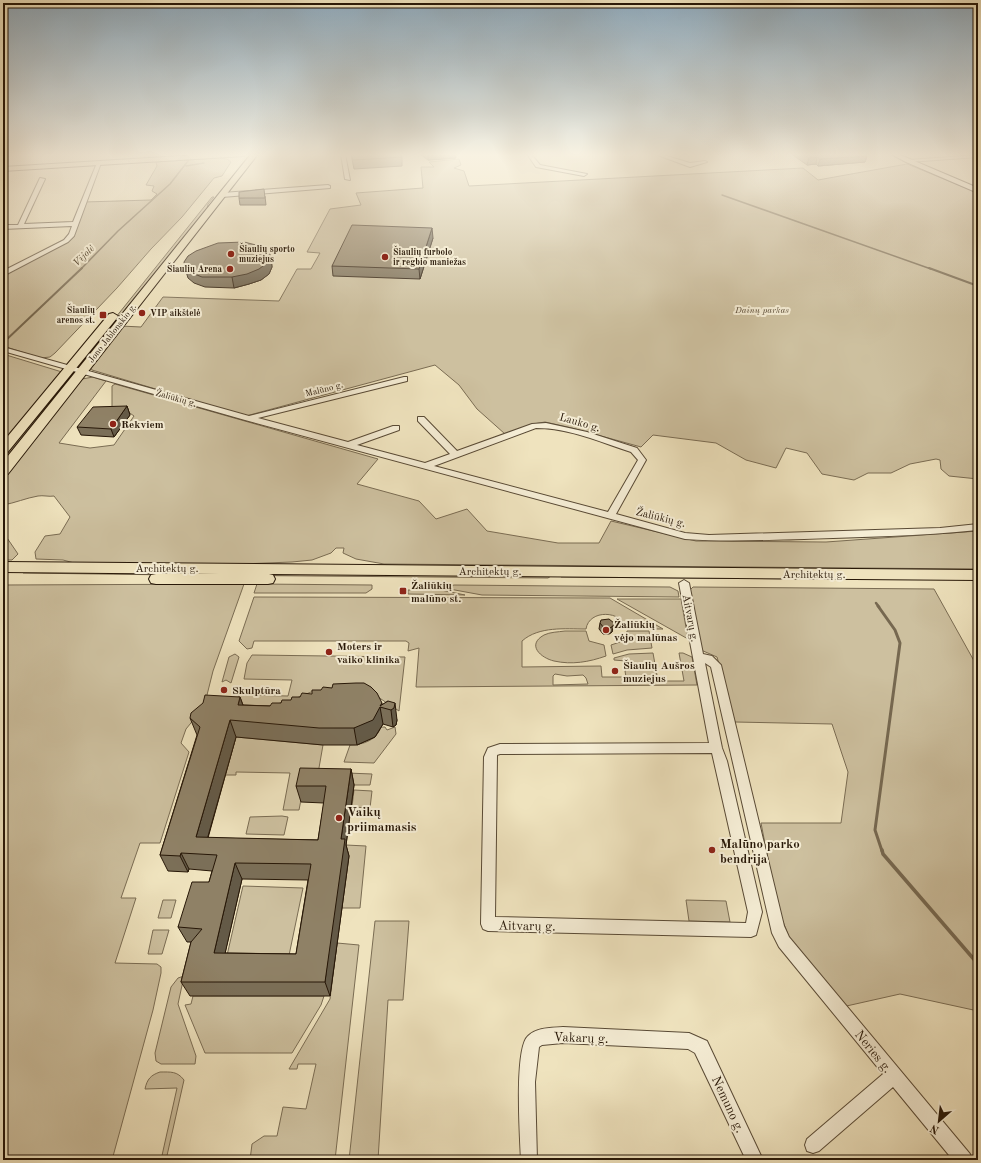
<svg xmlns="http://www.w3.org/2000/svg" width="981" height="1163" font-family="'Old Standard TT',serif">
<rect width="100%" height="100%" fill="#efe3be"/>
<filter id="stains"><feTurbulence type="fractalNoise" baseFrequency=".005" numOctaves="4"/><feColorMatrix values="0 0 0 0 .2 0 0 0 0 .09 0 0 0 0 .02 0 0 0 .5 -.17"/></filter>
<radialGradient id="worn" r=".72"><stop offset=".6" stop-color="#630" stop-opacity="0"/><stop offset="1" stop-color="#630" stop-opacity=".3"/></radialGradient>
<path fill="#cdc09f" stroke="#7a6c53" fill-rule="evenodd" d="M219,158L227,159L231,162L222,176L214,178L182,217L151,249L117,288L55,353L50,357L41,358L3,346V274L66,241L84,202L151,200L157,194L152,191L154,186L146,185L157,166L156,162Z
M459,159L461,165L454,168L464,171L469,186L803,168L818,180L907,164L978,193V479L949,476L941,469L940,460L936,459L910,464L891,473H868L854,480L822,474L807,453L786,448L776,468L746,460L716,443L653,435L641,447L572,428L545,422L533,424L505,434L477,409L459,385L435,365L246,416L92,370L90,367L121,326L141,327L163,297L279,301L297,269H311L320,253L307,252L330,209L361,205L356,193L423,188L421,167H434L429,162Z
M212,197H214L208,204L207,210L80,367H76Z
M3,354L62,372L3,443Z
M75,371L76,373L3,464V455L69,373Z
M93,377L106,381L59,443L90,448L114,445L134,416L127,411L112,407V386L115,384L378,459L357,484L419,501L436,519L467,509L487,531L558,543H599L611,521L696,541L826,542L978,531V569L384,564L356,559L343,553L344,548H336L331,553L312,560L292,562L215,565L78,564L63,560L36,559L35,552L45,536L60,534L70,517L54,496C49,497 43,495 38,496C26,498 15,503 3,505V477L79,381L82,379Z
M3,532L18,554L12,560H3Z
M24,571L179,573L176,575L23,573Z
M192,573L551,576L548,578L193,575L191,574Z
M560,575L812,578L811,579L561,577Z
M244,584L213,671L204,707L186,729L181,743L189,752L160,843H140L121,898H136L115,963L157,964L161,967V973L153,1010L112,1160H3V585Z
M257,584L372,585V589L366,593H254Z
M454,585L670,587L678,591L679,597L482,595L444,588Z
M693,587L934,589L978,668V1011L900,994L842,1007L789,937L777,906L761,823H841L848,772L832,724L735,722L717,657L701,650L689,591Z
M408,590H441L465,595L408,594Z
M254,597L610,598L663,629H627C622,610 589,609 586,629C565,629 539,626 522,641V667L601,666L602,677H626L625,671L627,670L626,661L614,660V658L629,654L653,653L658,681H684L679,653H683L692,657L697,685L416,687L419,648L408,651L409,643L406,641H254L252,648L247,649L239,641ZM555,674L567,676L583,675L586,678L588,684L553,685V676Z
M617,599H681L688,639Z
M565,631H586L589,641L604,645L606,656C589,662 572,665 554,661C541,658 526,645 544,635C550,632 558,632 565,631Z
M627,631H649L652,648L627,650L613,654L611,645L620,642L626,637Z
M235,654L239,657L231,683L226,680L222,682L229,657Z
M252,655L405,657L399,711L375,695L337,690L311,692L275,707L234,705L239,695L288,696L292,680L244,679L247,663Z
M381,727H385L387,730L395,727L396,734L374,763L344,762L350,745C363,745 377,740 381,727Z
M236,737L323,745L316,785L304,784L299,810H283L290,773L236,772V775H225Z
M347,773L372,774L370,785H323Z
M354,790L372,791L370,808L352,807Z
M282,816L288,817L284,835L246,834L250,817Z
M346,845L366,846L360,908H342Z
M243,886L303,888L287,965L225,964Z
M163,900H176L171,918H158Z
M686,900L726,901L730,922L689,921Z
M375,921H409L403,1000H388L378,1160H349Z
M153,930H169L162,954H148Z
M337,943L359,945L335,1160H250L252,1144L264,1136H277L283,1107L306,1109L316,1064H298L297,1069H289L330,999Z
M184,976L178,1004L196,1056L195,1064H161L156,1061L155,1053L171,987L178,978Z
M193,996H324L321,1005L292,1053H205L185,1005L191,1004Z
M160,1072C171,1072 177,1071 184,1080L166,1160H161L177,1088L145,1089C147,1079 151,1075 160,1072Z"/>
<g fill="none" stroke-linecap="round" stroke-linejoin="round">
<path stroke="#766850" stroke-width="1.5" d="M186,166L204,163
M722,195L931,269
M81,269L118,231L170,184L188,161"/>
<path stroke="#766850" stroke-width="2" d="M929,268L978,286
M4,342L82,268"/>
<path stroke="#766850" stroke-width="2.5" d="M876,603L879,607"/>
<path stroke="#766850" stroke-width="3" d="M878,606L895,630L900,643L875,830L882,851"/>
<path stroke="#766850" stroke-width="3.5" d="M882,850L883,854L978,964"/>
<defs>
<path id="minor" d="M341,154H345L350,180L345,179Z
M527,154H531L540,165L587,174L584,176L536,167Z
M655,154H660L690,163L705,161L707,162L690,167Z
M978,155V157L908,162L906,161L908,160Z
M99,162L101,163L74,236L68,242L3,276V271L64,240L69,234L72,226L3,229V225H18L40,178L45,179L24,224L73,222L97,163Z
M328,185L330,186V188L222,197L219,195L222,193Z
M3,347L249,416L404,377H407V381L258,418L348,442L393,426H399V430L357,445L425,463L450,454L418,421V417H424L457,451L532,424L546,423L587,432L637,448L646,460L616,514L685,533L709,535L940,528L978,524V530C920,536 862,537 804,539C764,540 725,542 685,539L245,420L3,351ZM536,428C569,428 600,442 631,452L638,460L608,512L434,466Z
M684,580L689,583L703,654L712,656L721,665L784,926L789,937L970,1154L972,1160H953L893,1087L819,1151L813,1153L807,1151L805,1145L807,1139L883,1074L779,947L772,933L711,667L705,663L722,748L727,761L762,912L756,935L751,937L488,931L483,929L481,924L484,757L488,748L500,744L709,743L679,583ZM712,753L748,912L746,923L495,917L497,755L500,754Z
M563,1027L689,1033L707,1041L763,1160H746L695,1053L688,1049L563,1043L542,1045L539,1047L535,1082L537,1160H521C520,1138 514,1048 528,1036C537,1027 551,1028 563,1027Z"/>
<path id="secondary" d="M891,154H898L978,188V193L906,162Z"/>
<path id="primary" d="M251,154H258L8,474L3,475V462Z
M113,313L118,316L117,318L7,453L3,454V442L109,314Z
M3,562L978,570V580L269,574L273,575L275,579L273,583L268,584H156L151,583L149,579L151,575L156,574H219L3,572Z"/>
<path id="trunk" d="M213,154H247L243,156L3,171V167Z"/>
</defs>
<use href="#minor" stroke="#594a35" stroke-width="2"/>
<use href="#secondary" stroke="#271707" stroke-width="2"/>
<use href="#primary" stroke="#271707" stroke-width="2"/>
<use href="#trunk" stroke="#271707" stroke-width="2"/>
<use href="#minor" fill="#f5edd5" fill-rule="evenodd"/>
<use href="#secondary" fill="#f5edd5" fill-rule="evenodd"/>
<use href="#primary" fill="#efe3be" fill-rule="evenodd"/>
<use href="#trunk" fill="#efe3be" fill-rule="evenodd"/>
</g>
<path fill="#7b6f58" stroke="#271707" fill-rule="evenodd" d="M351,154L402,157V166L354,169Z
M420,154H455L456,158L428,160Z
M794,154H864L867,156L865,162L818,166L816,164L807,165L793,155Z
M265,196L266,205H240L239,198Z
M433,238L420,279L333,276L332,266Z
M271,257L272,267L269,274L261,280L249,284L234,288L205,287L194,283L188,278L185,268Z
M127,406L130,415L114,437L81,435L77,427Z
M600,623H614L612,632L609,634H603L599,629Z
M240,697L243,705L270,706L281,703H382V705L388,701L397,720L396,725L393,727L383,724L375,737L357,745H323L236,737L208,838L318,840L324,803L301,802L296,786L351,769L354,785L346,845L349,856L330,996H190L181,982L191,942H187L178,927L209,882L212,871L189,869L188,872L168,871L160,855L197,735L190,718ZM242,879L308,880L296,954L225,953Z"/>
<path fill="#645a47" stroke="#271707" d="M428,154H455L456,158L428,160Z
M867,156L865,162L818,166L820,159Z
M817,157L816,164L807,165L809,158Z
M432,228L433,238L420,279L419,269Z
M271,257L272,267L269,274L261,280L249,284L234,288L232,277Z
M127,406L130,415L114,437L111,429Z
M613,626L612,632L609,634L610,628Z
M240,697L246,714L238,705Z
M395,703L397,720L396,725L393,727L391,710Z
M380,707L383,724L375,737L357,745L354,728Z
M230,720L236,737L203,854L196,837Z
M351,769L354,785L346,845L349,856L330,996L325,982L341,839Z
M181,853L189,869L188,872L180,856Z
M235,863L242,879L222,967L214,953Z"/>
<path fill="#8f8166" stroke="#271707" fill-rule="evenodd" d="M351,154H400L402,157L353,160Z
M802,154H864L867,156L820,159L817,157L809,158Z
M264,189L265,198H239V192Z
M352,225L432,228L419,269L332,266Z
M244,242L264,247L269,252L271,257L267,263L259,269L247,274L232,277H202L192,273L185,268L184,262L188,256L196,251L218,243Z
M127,406L111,429L77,427L93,407Z
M609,619L614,623L613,626L610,628H604L600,623L601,620Z
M356,683H364L371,687L377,693L382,703L380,706L388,701L395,703L394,708L391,710L380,707L373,720L354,728H319L230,720L196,837L318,840L326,786H296L300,768L351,769L341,839H345L325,982H181L191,942L202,929L178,927L192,882H209L217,855L181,853L180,856L160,855L200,727L190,718L191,713L203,703L205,695L240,697L238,705L270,706L272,703H281L282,700H291L292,697H300L302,693L312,694V690H321L323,687L332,688L333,684ZM235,863L311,864L296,954L214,953Z"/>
<linearGradient id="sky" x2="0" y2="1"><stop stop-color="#8fabbe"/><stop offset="0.49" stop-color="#f8f2e2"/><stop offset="1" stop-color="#f8f2e2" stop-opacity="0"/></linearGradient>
<rect width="981" height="316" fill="url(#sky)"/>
<g fill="#8f2418" stroke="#f5edd5" stroke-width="1.5">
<circle cx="231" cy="254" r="4"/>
<circle cx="385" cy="257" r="4"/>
<circle cx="230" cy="269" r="4"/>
<circle cx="142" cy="313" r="4"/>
<rect x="99" y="311" width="8" height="8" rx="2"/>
<circle cx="113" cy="424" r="4"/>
<rect x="399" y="587" width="8" height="8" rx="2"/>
<circle cx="606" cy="630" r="4"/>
<circle cx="329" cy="652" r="4"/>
<circle cx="615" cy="671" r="4"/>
<circle cx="224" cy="690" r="4"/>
<circle cx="339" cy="818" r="4"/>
<circle cx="712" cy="850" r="4"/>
</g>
<g text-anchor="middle" stroke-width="4" stroke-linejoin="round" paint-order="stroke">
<g font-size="9" font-weight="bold" fill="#271707" stroke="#f5edd5" text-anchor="start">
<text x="239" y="252">Šiaulių sporto<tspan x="239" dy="10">muziejus</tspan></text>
<text x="393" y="255">Šiaulių furbolo<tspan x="393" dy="10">ir regbio maniežas</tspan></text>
<text x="222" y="272" text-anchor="end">Šiaulių Arena</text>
<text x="95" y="313" text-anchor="end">Šiaulių<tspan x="95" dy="10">arenos st.</tspan></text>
<text x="150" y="316">VIP aikštelė</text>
</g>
<g font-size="9" font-style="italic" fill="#594a35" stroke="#f5edd5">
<text x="762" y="313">Dainų parkas</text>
</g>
<g font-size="9" fill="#271707" stroke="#f5edd5">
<text transform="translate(112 333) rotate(-52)" y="3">Jono Jablonskio g.</text>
<text transform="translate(324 389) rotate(-14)" y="3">Malūno g.</text>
<text transform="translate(176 398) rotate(16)" y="3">Žaliūkių g.</text>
</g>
<g font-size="10" font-style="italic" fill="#5c4d37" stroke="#f5edd5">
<text transform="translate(83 255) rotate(-44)" y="4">Vijolė</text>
</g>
<g font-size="11" fill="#271707" stroke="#f5edd5">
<text transform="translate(580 422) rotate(16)" y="4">Lauko g.</text>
<text transform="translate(661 517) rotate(14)" y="4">Žaliūkių g.</text>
<text x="167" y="572">Architektų g.</text>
<text x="490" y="575">Architektų g.</text>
<text x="814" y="578">Architektų g.</text>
<text transform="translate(691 618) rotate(79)" y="4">Aitvarų g.</text>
</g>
<g font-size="11" font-weight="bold" fill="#271707" stroke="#f5edd5" text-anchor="start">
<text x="121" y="428">Rekviem</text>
<text x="411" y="589">Žaliūkių<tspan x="411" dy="13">malūno st.</tspan></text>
<text x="614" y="628">Žaliūkių<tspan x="614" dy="13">vėjo malūnas</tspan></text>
<text x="337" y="650">Moters ir<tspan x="337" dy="13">vaiko klinika</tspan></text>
<text x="623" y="669">Šiaulių Aušros<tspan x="623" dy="13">muziejus</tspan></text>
<text x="232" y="694">Skulptūra</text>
</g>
<g font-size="13" font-weight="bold" fill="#271707" stroke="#f5edd5" text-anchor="start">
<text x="347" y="816">Vaikų<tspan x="347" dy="15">priimamasis</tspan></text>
<text x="720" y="848">Malūno parko<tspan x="720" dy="15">bendrija</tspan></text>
</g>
<g font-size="13" fill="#271707" stroke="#f5edd5">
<text transform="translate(527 925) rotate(1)" y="5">Aitvarų g.</text>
<text transform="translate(581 1037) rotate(2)" y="5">Vakarų g.</text>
<text transform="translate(874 1051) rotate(51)" y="5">Neries g.</text>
<text transform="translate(729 1104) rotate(65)" y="5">Nemuno g.</text>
</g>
</g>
<rect width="981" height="1163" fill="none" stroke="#efe3be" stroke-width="16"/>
<rect x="4" y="4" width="973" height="1155" fill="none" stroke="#271707" stroke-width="2"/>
<rect x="8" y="8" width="965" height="1147" fill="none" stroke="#271707"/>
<g transform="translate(939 1121) rotate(208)" stroke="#f5edd5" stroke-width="3" paint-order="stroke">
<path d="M0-3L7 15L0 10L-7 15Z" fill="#271707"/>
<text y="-6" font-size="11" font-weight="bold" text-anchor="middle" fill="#271707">N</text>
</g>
<rect width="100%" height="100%" filter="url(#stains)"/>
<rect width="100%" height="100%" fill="url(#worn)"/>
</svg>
